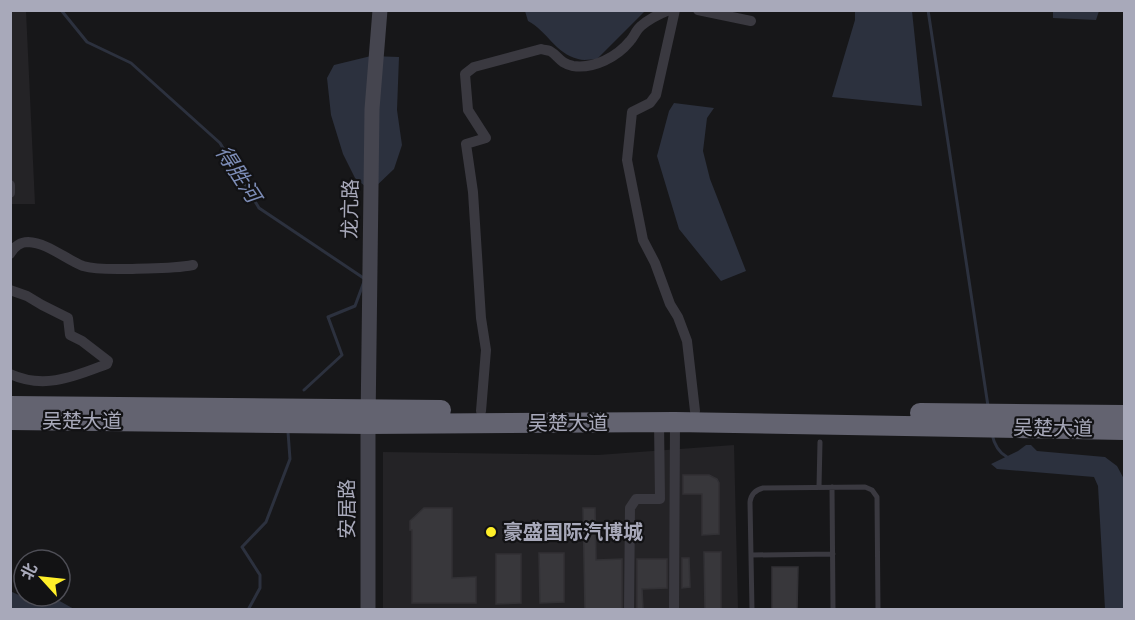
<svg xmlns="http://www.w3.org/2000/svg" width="1135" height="620" font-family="'Fira Sans Condensed','Noto Sans SC',sans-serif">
<rect width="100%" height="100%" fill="#171719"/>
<path fill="#242326" d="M10,11H26L35,204H11Z
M734,445L738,609L383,610V452L598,455Z"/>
<path fill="#2c313e" d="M525,11H653L644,12L597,59C592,59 584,61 578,59C556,54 547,31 528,21Z
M855,11H912L922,106L832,97L855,20Z
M1053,11V10L1099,11L1096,20L1053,18Z
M371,56L399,57L397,110L402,145L394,169L371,191L355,178L343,154L331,115L327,78L334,65Z
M674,103L714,108L707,118L703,151L710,179L746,271L721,281L679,229L657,156L669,111Z
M1026,445H1031L1037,451L1105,457L1117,466L1124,479V609H1105L1098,486L1094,477L997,469L991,464L1018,451Z
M10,591L21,596L24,594V596H56V599L74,609H11Z"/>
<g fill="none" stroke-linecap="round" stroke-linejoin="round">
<path stroke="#2c313e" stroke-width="3" d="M61,10L87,42L131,63L220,143L259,208L365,279L355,306L328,317L342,355L304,390
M928,10L988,406
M992,434C994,444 998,452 1007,457
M248,610L260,588V575L242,547L266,522L290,459L288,432"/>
</g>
<path fill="#38373b" stroke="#323135" stroke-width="1.5" d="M683,475H709L717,479L719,483V534L702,535V494H683Z
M424,508H452V578L476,577V603H412V530H410V521Z
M583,508H595L596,560L622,559V609H585Z
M704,552H721V609H705Z
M539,553H564V602L540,603Z
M496,554H521V603L496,604Z
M682,558H689L690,587L682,588Z
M637,559H667V588L642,589L643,609H637Z
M772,567H798L797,609H772Z"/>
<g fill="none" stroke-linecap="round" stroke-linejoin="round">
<path stroke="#3a3940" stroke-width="5" d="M819,487L820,442
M832,487L833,610
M752,555L833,554
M752,610L750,502C751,494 755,490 763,488L865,487L872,490L877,497L878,610"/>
<path stroke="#3a3940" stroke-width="10" d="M675,10L656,95L650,103L632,112L627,160L643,240L655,263L670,304L678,317L687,341L695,411
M698,10L751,21
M10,185V193
M10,254C14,247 19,242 28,242C48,243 65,259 83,266C97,270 114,269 129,269C151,268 172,269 193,265
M10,290L27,296L42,305L68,318L70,335L82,341L108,361L107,364C75,376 45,390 10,374
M481,411L486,350L481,318L473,192L466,144L486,138L468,110L465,74L474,67L541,49C544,50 547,50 550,51C559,56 559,63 573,66C594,69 617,57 630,41C634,37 636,30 641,26C649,19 659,14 669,10
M629,610L630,508L636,499H660L659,422
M674,610L675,422"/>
<path stroke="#45454f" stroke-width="15" d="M368,610V424L372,109L380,10"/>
<path stroke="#636370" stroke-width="20" d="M10,406L441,410
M920,413L1124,415
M10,420L368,424L675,422L1124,430"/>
</g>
<circle fill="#ffef29" stroke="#121214" stroke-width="2" cx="491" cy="532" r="6"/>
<g text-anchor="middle" stroke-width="4.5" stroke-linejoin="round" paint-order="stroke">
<g font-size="20" fill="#a8a9ba" stroke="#121214">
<text transform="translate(350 209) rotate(-89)" y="7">龙亢路</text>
<text x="82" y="428">吴楚大道</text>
<text x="568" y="430">吴楚大道</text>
<text transform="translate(1053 428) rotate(1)" y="7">吴楚大道</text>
<text transform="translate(347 509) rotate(-90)" y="7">安居路</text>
</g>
<g font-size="20" font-weight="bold" fill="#a8a9ba" stroke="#121214" text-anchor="start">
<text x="503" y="539">豪盛国际汽博城</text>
</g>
<g font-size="21" font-style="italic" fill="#7d8db7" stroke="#121214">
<text transform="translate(238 174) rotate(57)" y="7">得胜河</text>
</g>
</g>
<rect width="1135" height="620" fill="none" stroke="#a8a9ba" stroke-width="24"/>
<g transform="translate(42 578) rotate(297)"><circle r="28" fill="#121214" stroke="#4e4e56" stroke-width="1.5"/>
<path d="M0-4.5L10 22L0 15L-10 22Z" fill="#ffef29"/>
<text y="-9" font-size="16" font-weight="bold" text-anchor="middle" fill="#a8a9ba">北</text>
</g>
</svg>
